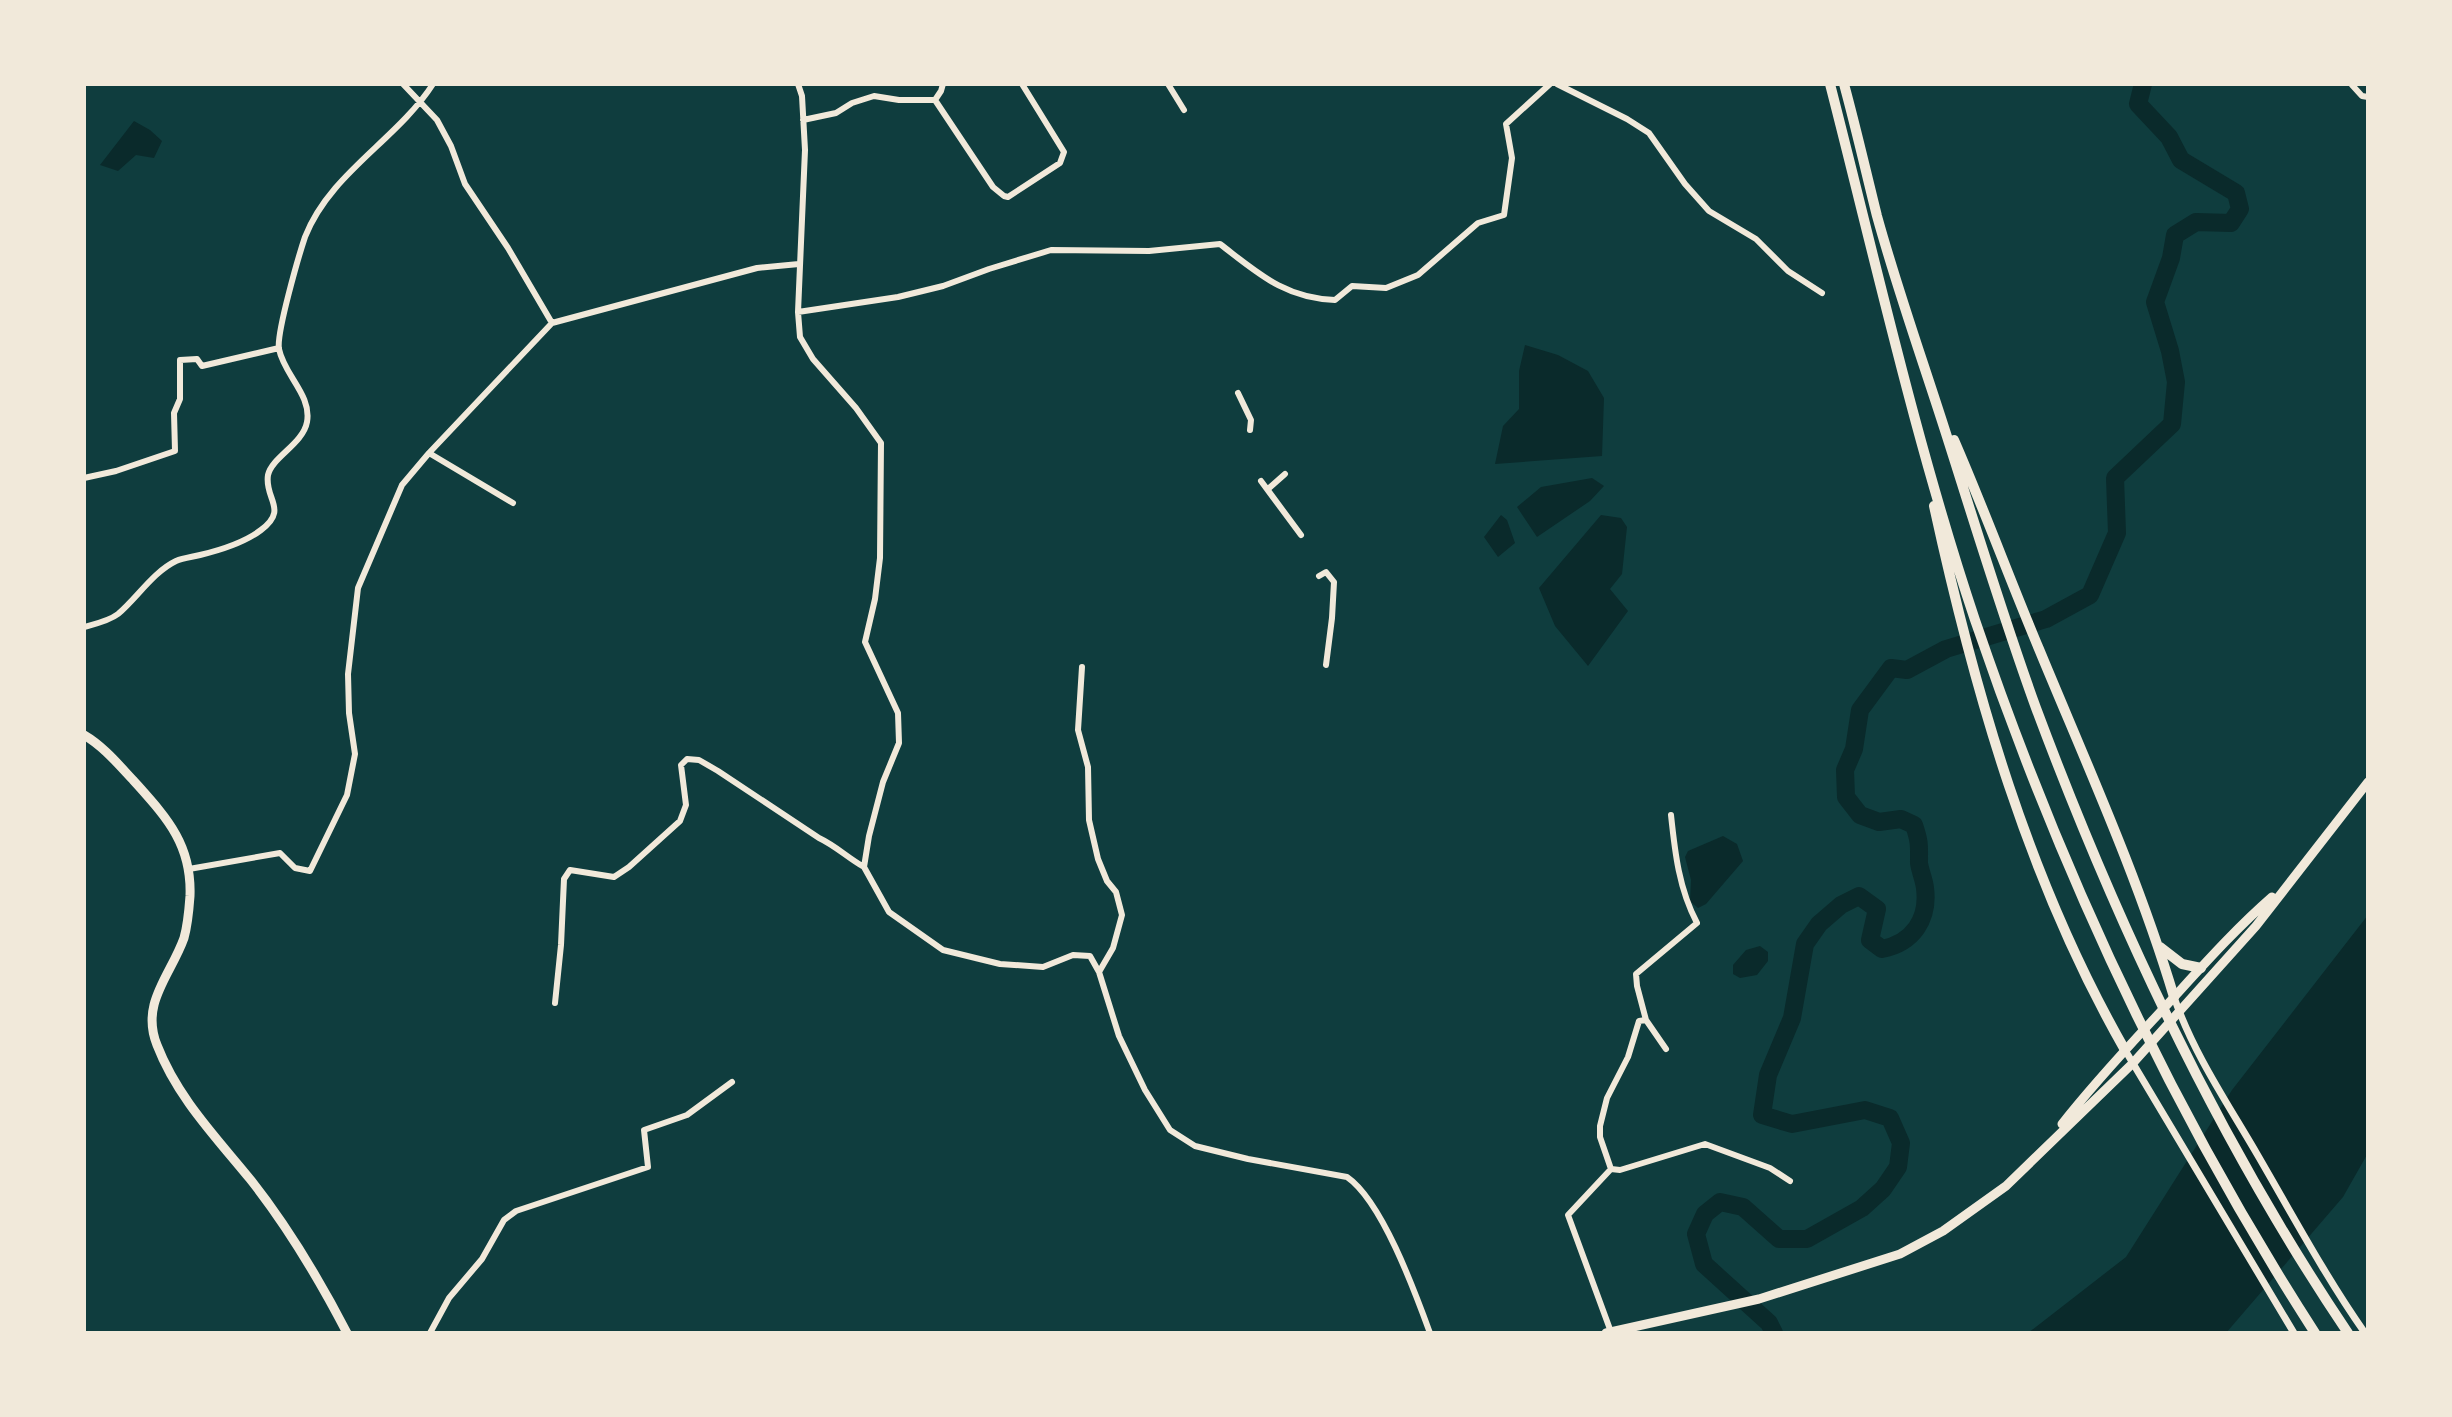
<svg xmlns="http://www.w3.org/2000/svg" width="2452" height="1417" font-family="'Space Grotesk',sans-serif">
<rect width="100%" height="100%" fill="#0f3d3e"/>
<path fill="#0a2a2b" d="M134,121L150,130L162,141L154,158L136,155L118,171L100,165Z
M1525,345L1558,355L1588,371L1604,398L1602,456L1495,464L1503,426L1519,409V371Z
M1592,478L1604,486L1590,501L1537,537L1517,507L1541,487Z
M1501,515L1507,520L1515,543L1498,557L1484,537Z
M1601,515L1621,518L1627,527L1622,574L1610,589L1628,611L1588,666L1555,626L1539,588Z
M1723,836L1737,844L1743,861L1706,904L1698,908L1690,901L1691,880L1685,857L1688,851Z
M2368,915V1153L2343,1197L2226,1333H2028L2126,1257L2232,1090Z
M1760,946L1768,952V961L1757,975L1740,978L1733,974V965L1746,950Z"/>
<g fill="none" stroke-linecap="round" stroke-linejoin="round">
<path stroke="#0a2a2b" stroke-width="18" d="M1774,1333L1769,1323L1704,1264L1696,1234L1705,1214L1720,1202L1743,1207L1779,1239H1807L1862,1208L1883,1189L1898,1167L1901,1143L1890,1118L1865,1110L1792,1124L1762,1115L1768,1075L1792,1018L1805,944L1819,924L1841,905L1859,896L1877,909L1870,940L1882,949C1913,943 1929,919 1925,888C1924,879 1920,871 1919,863C1919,845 1920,843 1914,825L1901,819L1879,822L1860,815L1846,797L1845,770L1854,749L1860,710L1891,668L1907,670L1946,649L2046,619L2090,595L2117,533L2115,478L2172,424L2176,382L2170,351L2155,302L2171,258L2175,235L2196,222L2231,223L2240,209L2236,193L2181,160L2169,137L2138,104L2143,84"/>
<path stroke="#f1e9da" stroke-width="6" d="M403,84L437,120L451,146L465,184L508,248L552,323
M798,84L802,96L805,150L798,312L800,337L813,359L856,408L881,443L880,558L875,599L865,642L898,713L899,743L883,782L869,836L864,867L889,912L943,950L1000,964L1043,967L1073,955L1090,956L1099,972L1119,1036L1145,1090L1170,1130L1195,1146L1248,1159L1347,1177C1382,1201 1415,1292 1430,1333
M1168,84L1184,110
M1557,84L1627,119L1649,133L1685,184L1709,211L1756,239L1788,271L1822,293
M2352,85L2362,96L2368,97
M935,100L993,187L1004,196L1008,197L1060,163L1064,152L1022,84
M935,100L941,91L943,84
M803,120L836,113L852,103L874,96L899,100H935
M798,312L898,297L943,286L989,269L1051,250L1149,251L1220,244C1258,273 1284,298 1335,300L1352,286L1386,288L1418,275L1478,223L1504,215L1512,158L1506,124L1550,84
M1238,393L1251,420L1250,430
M429,453L513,503
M84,478L116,471L175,451L174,413L180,399V360L197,359L202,366L279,348
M1261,481L1301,535
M1268,489L1285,474
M1319,576L1326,572L1334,582L1332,618L1326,665
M84,627C95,624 109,621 118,614C137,598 153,572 176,561C183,558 192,557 200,555C221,550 244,543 261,530C289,509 264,499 268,475C272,457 303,444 307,422C312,395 284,375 279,349C276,334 299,255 305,237C330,173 397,140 433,84
M1082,667L1078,730L1088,767L1089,820L1098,859L1107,881L1116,892L1122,915L1113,948L1099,972
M189,869L280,853L295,868L310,871L347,795L355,754L349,713L348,674L358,588L402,485L429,453L552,323L757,268L799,264
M555,1003L561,945L564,879L570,870L614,877L629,867L680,821L686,805L681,765L687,759L699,760L718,771L819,838C836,846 848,858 864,867
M1646,1020L1637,986L1636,974L1697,923C1679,889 1675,853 1671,815
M1611,1169L1600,1137V1126L1607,1098L1628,1057L1639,1021L1646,1020L1666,1049
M1611,1169L1620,1170L1705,1144L1770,1168L1790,1181
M1611,1332L1568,1215L1611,1169
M430,1333L449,1298L482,1259L504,1220L516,1211L648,1167L644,1130L687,1115L732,1082"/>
<path stroke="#f1e9da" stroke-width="7" d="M2174,997C2193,1053 2228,1104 2257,1154C2292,1214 2325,1276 2365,1333
M2125,1050L2294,1333"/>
<path stroke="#f1e9da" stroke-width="9" d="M84,735C103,746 118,764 133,780C165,816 192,843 190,896C189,910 188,924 184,938C171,975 140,1003 157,1045C177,1097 215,1136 250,1179C288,1227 319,1279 347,1333
M2062,1124C2094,1083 2129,1046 2164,1008C2199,970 2233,931 2272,897
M1606,1333L1759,1299L1900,1254L1943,1231L2006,1186L2133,1063L2256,926L2368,782"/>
<path stroke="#f1e9da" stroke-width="10" d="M1830,84C1876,263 1916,444 1975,620C2060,870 2172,1111 2315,1333
M1844,84C1856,128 1866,172 1877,216C1898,292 1925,367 1949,443C1977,531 2004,620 2036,708C2117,925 2218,1140 2348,1333
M1954,440C1984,509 2010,580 2039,649C2087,765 2138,877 2174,997
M1934,506C1975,694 2029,882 2125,1050
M2160,947L2182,964L2201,968"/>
</g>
<rect width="2452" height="1417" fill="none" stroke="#f1e9da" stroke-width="172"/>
</svg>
